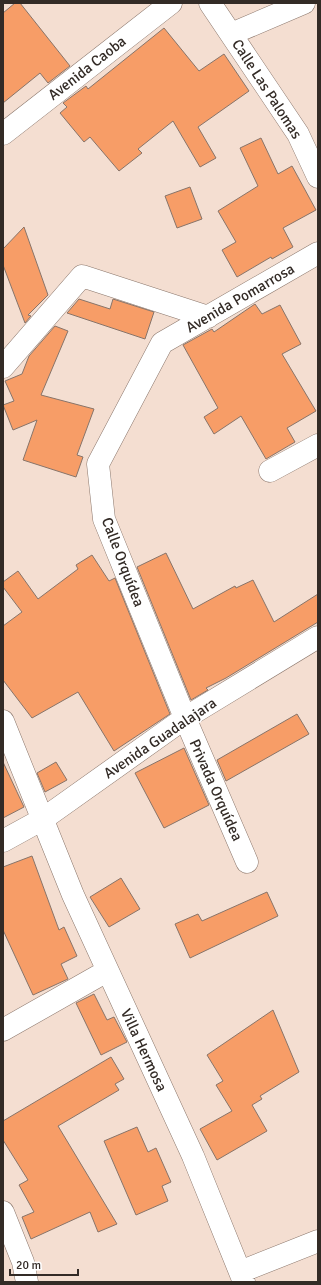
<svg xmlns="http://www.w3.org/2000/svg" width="321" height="1285" font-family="Signika,sans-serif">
<rect width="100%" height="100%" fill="#f4ded1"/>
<path fill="#f79d67" stroke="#887469" d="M15,3H20L70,66L48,83L40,73L3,103V13Z
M164,28L199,71L224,54L249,91L198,127L216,158L200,167L173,121L138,149L142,153L119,171L90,137L84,142L60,113L67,107L63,103L86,86L88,89Z
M261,138L278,174L292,166L316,210L283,228L293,247L272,259L271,257L237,277L222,250L236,242L218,211L258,186L240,148Z
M190,187L202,219L177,228L165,196Z
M24,227L48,295L28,315L31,316L25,323L3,265V249Z
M79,299L110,309L113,299L154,312L145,339L67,313Z
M255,304L262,314L280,305L301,344L282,354L316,411L287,428L295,442L266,459L241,416L214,434L204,417L218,408L183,345L212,329L214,332Z
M55,326L68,331L41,395L94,409L77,455L83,457L76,477L23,460L37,420L13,430L3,405L14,401L5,381L22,374L29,356Z
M166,553L193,609L235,586L236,588L253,580L274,622L318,594V622L226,678L206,688L208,690L191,700L137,567Z
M92,555L109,581L115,578L170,714L114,751L78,692L32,718L3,680V626L22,612L3,587V582L18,571L38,599L78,569L76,565Z
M297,714L309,734L226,781L217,760Z
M184,748L209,805L164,828L135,773Z
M3,762L24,807L3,818Z
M56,762L67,780L45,792L37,773Z
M32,856L59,930L64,927L77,956L61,964L68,979L33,995L3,930V867Z
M121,878L140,909L109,927L90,897Z
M267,892L278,916L190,958L175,924L198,914L202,921Z
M94,994L107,1020L114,1017L127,1042L101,1055L76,1003Z
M273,1010L299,1072L260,1096L262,1099L252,1105L267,1131L217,1160L200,1129L232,1111L216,1085L223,1081L207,1055Z
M111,1057L124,1079L115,1084L119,1090L58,1126L117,1224L98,1232L90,1212L31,1239L22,1217L34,1212L19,1185L28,1180L3,1140V1121Z
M137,1127L148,1152L156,1148L171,1182L162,1186L168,1201L136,1215L104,1141Z"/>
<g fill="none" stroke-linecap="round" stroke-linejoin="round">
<defs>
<path id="minor" d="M210,3L298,134L318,177
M231,34L304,3
M3,134L171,3
M3,367L82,276L208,317
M270,471L318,445
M3,721L73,895L193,1156L244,1282
M3,841L43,819L185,718L318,637
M247,862L185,718L104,519L98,464L162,343L318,253
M3,1030L107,971
M3,1212L23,1262L27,1282
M240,1272L318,1241"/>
</defs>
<use href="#minor" stroke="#8b776c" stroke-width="23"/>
<use href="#minor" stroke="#fff" stroke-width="22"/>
</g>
<g text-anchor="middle" stroke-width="3" stroke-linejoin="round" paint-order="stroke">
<g font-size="15" fill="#332b26" stroke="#fff">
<text transform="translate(87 68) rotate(-38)" y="5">Avenida Caoba</text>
<text transform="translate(267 89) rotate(57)" y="5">Calle Las Palomas</text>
<text transform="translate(240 298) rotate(-30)" y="5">Avenida Pomarrosa</text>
<text transform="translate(123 562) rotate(69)" y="5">Calle Orquídea</text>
<text transform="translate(160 738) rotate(-34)" y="5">Avenida Guadalajara</text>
<text transform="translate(216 790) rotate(66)" y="5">Privada Orquídea</text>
<text transform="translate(144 1050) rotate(65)" y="5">Villa Hermosa</text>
</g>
</g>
<rect width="321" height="1285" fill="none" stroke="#332b26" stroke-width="8"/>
<path d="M10 1269v6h68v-6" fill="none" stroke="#332b26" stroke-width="2"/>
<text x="16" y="1269" font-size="12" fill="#332b26" stroke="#ffffff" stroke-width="3" paint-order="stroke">20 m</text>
</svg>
